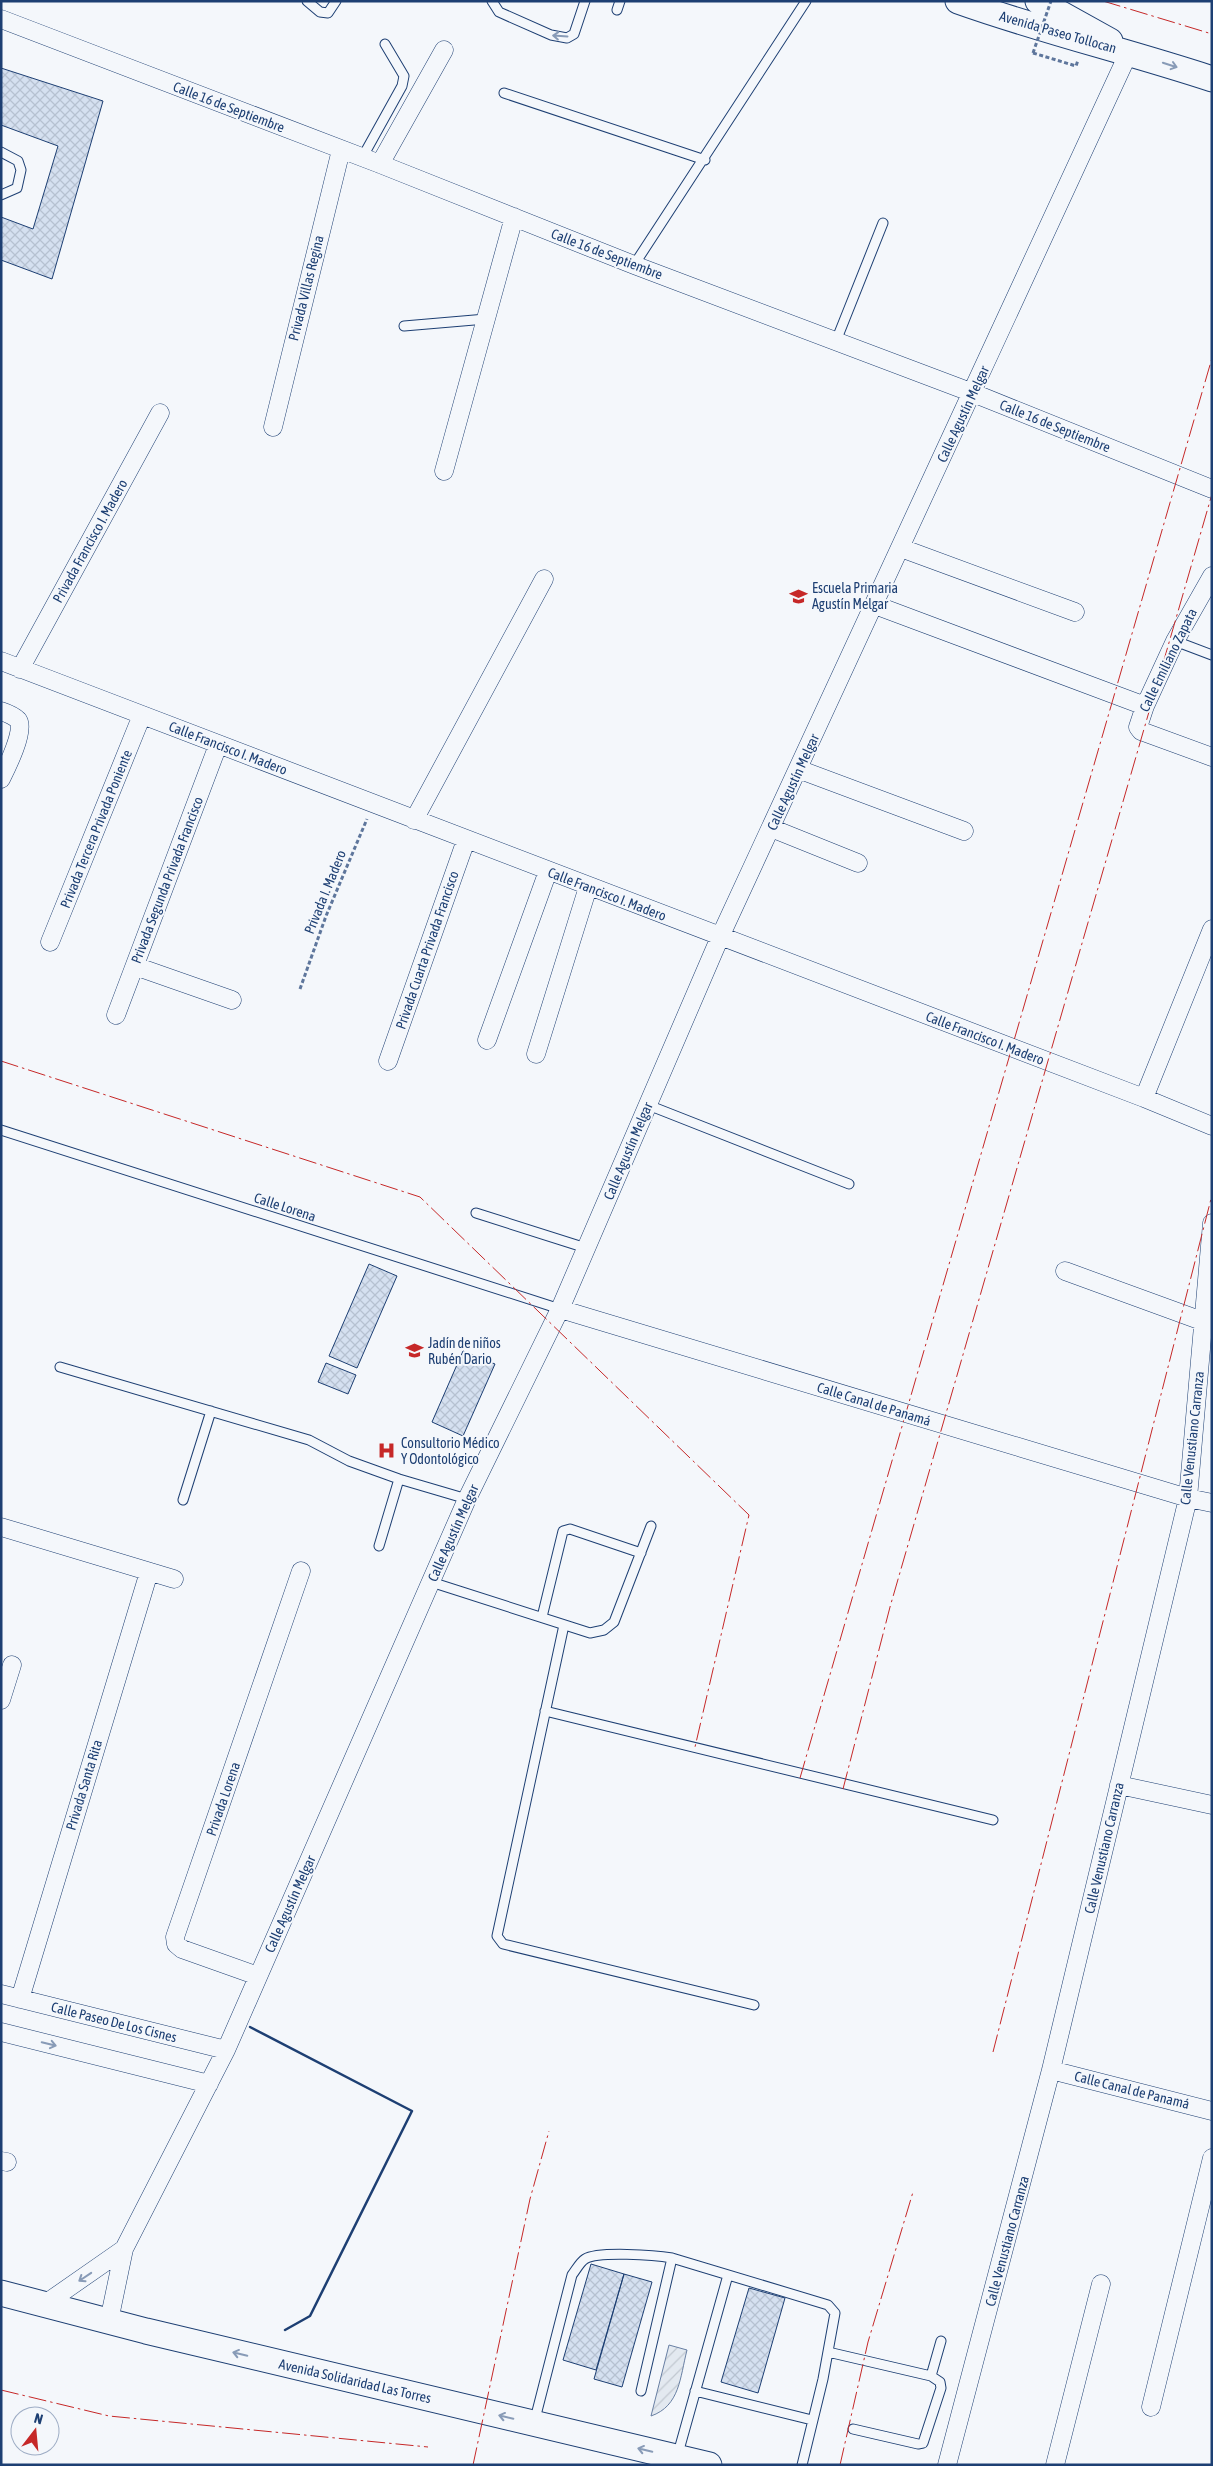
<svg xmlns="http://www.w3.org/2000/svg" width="1213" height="2466" font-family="'Asap Condensed',sans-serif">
<defs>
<pattern id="garden-furrows" width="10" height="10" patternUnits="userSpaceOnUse" patternTransform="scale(1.25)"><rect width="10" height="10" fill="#e3e9f0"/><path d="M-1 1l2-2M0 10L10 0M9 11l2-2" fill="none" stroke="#c2c9d1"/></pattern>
<pattern id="building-cross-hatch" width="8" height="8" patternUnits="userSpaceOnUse" patternTransform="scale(1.25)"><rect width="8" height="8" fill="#d5e0f0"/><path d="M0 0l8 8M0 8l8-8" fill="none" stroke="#b6c1d1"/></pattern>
</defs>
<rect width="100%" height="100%" fill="#f4f7fb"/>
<path fill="url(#garden-furrows)" stroke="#687fa3" d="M669,2345L687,2350C680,2377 680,2406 651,2416Z"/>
<path fill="url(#building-cross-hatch)" stroke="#1d3f73" d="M1,68L103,101L52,279L1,260V217L33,229L58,146L1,125Z
M369,1264L397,1276L357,1368L329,1356Z
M463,1351L495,1364L463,1436L432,1422Z
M326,1363L356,1375L348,1394L318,1382Z
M591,2264L624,2274L596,2370L563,2360Z
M624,2274L652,2282L622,2387L594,2379Z
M749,2288L785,2298L758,2393L721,2382Z"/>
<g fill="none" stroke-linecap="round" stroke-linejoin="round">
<defs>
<path id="service" d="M307,1L320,12L328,13L336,1
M492,1L499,12L551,35L567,38L574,34L585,1
M617,10L620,1
M504,93L705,160
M1,152L18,161L21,170L17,188L1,195
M362,158L402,86L404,76L385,44
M634,265L806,1
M404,326L486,319
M836,341L883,223
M1175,641L1212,655
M648,1105L849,1184
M1,1130L560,1309
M476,1213L586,1248
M60,1367L309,1440L349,1461L399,1479L467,1499
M183,1500L211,1411
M379,1546L399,1479
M431,1582L590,1633L604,1630L614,1622L651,1526
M542,1617L563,1531L570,1529L641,1553
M564,1625L497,1936L503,1944L754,2005
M545,1711L993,1820
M828,2352L931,2376L940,2382L941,2388L923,2443L918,2444L853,2429
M931,2376L941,2341
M641,2391L672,2258
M695,2391L812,2420
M534,2423L572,2275C576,2270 580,2262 585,2259C598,2251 655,2255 672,2258L828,2305L835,2313L823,2379L802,2465
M677,2457L728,2275"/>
<path id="minor" d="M1,19L380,164L634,265L973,393L1212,489
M380,164L444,50
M273,427L341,150
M444,471L514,217
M901,548L1075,612
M1212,576L1175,641L1145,706L1138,727L1141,731L1212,757
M875,605L1145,706
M1,661L1144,1098L1212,1126
M20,669L160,413
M1,711C7,713 14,716 18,720C26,729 6,769 1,779
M798,769L964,831
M414,820L544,579
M771,828L858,863
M50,942L142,715
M135,966L232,1000
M116,1015L218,745
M487,1040L548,871
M536,1054L588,887
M388,1061L466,840
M1144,1098L1212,929
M1065,1271L1202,1321
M560,1309L1188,1498L1212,1503
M1,1527L174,1579
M1,1700L12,1665
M1119,1785L1212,1805
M258,1976L182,1949L176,1944L175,1937L301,1571
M1,1994L226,2050
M20,1999L149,1572
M1,2032L209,2084
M1051,2070L1212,2111
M1,2161L7,2162
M45,2304L124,2249
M109,2321L124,2249L226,2050L467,1499L560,1309L720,937L1129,52
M1151,2407L1212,2158
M947,2465L1051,2070L1188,1498L1212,1223
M1055,2465L1101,2284"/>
<path id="secondary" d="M958,1C1042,31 1127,51 1212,79
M1038,1L1110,41
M1,2293L146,2331L709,2465"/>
</defs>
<use href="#service" stroke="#1d3f73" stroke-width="11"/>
<use href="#minor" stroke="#1d3f73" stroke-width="19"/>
<use href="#secondary" stroke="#1d3f73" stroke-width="27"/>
<path stroke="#5e769c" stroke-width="3" stroke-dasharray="4 2.5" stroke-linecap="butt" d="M1033,53L1076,66L1078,60
M300,989L326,916L367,819"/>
<use href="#service" stroke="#f4f7fb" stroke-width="9"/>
<use href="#minor" stroke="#f4f7fb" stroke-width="18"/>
<use href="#secondary" stroke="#f4f7fb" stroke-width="25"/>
<path stroke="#5e769c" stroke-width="3" stroke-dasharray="4 2.5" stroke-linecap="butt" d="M1033,53L1051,1"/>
<path stroke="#1d3f73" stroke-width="2.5" d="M250,2027L412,2111L310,2316L285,2330"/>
<path stroke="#c62828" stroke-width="1" stroke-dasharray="18 4 2.5 4" stroke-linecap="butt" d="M1103,1L1212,34
M1,1061L420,1197L749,1515L695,1747
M800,1778L1212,358
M843,1789L890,1607L1212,494
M993,2052L1212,1195
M1,2390L109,2416L428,2447
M473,2465L530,2199L549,2131
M840,2465L868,2342L913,2192"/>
</g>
<defs><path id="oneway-shaft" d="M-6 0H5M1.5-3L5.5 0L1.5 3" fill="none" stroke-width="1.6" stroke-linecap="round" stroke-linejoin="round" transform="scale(1.25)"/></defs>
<g stroke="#889bb7">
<use href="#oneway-shaft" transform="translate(560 36) rotate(-176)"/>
<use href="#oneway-shaft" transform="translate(1170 65) rotate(18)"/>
<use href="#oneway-shaft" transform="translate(49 2044) rotate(14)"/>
<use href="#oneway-shaft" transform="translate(85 2277) rotate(146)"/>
<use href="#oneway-shaft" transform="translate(240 2354) rotate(-167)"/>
<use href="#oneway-shaft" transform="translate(506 2417) rotate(-167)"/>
<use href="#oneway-shaft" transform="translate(645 2450) rotate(-167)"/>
</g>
<defs>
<symbol id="school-bare" viewBox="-9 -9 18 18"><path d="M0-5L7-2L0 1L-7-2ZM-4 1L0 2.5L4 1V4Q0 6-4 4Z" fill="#c62828" stroke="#f4f7fb" stroke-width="2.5" paint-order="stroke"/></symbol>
<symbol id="hospital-bare" viewBox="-9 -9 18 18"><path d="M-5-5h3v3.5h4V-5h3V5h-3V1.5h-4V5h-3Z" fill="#c62828" stroke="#f4f7fb" stroke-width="2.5" paint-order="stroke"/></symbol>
</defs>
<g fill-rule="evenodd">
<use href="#school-bare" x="786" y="584" width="25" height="25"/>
<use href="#school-bare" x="402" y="1338" width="25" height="25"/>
<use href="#hospital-bare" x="374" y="1438" width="25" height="25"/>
</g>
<g text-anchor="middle" stroke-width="4" stroke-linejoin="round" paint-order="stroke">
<g font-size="14" fill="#1d3f73" stroke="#f4f7fb">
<text transform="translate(1058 32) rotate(16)" y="5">Avenida Paseo Tollocan</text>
<text transform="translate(229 107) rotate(21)" y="5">Calle 16 de Septiembre</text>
<text transform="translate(607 254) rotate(21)" y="5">Calle 16 de Septiembre</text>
<text transform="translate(306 288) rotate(-76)" y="5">Privada Villas Regina</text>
<text transform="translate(963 414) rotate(-65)" y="5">Calle Agustín Melgar</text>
<text transform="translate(1055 426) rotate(22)" y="5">Calle 16 de Septiembre</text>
<text transform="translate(90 541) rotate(-61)" y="5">Privada Francisco I. Madero</text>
<text transform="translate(1168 660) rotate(-64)" y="5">Calle Emiliano Zapata</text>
<text transform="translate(228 748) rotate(21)" y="5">Calle Francisco I. Madero</text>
<text transform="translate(793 782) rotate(-65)" y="5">Calle Agustín Melgar</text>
<text transform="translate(96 829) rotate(-68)" y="5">Privada Tercera Privada Poniente</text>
<text transform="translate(167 880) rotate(-69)" y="5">Privada Segunda Privada Francisco</text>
<text transform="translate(325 892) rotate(-68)" y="5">Privada I. Madero</text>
<text transform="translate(607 894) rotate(21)" y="5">Calle Francisco I. Madero</text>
<text transform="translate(427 950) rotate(-71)" y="5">Privada Cuarta Privada Francisco</text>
<text transform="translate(985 1038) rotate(21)" y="5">Calle Francisco I. Madero</text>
<text transform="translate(628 1151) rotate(-67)" y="5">Calle Agustín Melgar</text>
<text transform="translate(285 1207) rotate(18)" y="5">Calle Lorena</text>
<text transform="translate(874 1404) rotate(17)" y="5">Calle Canal de Panamá</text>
<text transform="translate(1192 1438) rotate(-84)" y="5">Calle Venustiano Carranza</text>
<text transform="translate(453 1533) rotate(-66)" y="5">Calle Agustín Melgar</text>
<text transform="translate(84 1785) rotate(-73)" y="5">Privada Santa Rita</text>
<text transform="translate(223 1799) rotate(-71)" y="5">Privada Lorena</text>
<text transform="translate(1104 1848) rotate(-77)" y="5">Calle Venustiano Carranza</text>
<text transform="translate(290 1904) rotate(-66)" y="5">Calle Agustín Melgar</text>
<text transform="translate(114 2022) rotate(14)" y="5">Calle Paseo De Los Cisnes</text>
<text transform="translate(1132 2090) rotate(14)" y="5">Calle Canal de Panamá</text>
<text transform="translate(1007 2241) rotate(-75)" y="5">Calle Venustiano Carranza</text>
<text transform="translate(355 2381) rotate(13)" y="5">Avenida Solidaridad Las Torres</text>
</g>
<g font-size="14" fill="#1d3f73" stroke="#f4f7fb" text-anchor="start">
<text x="812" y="593">Escuela Primaria<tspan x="812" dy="16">Agustín Melgar</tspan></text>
<text x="428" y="1348">Jadín de niños<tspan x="428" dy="16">Rubén Dario</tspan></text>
<text x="401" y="1448">Consultorio Médico<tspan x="401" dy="16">Y Odontológico</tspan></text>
</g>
</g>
<rect width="1213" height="2466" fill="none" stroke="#1d3f73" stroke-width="5"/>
<g transform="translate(35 2431) rotate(16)"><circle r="24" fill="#f4f7fb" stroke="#9eadc5"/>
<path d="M0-4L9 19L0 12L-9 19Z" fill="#c62828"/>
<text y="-8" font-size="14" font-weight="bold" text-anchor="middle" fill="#1d3f73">N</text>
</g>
</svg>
